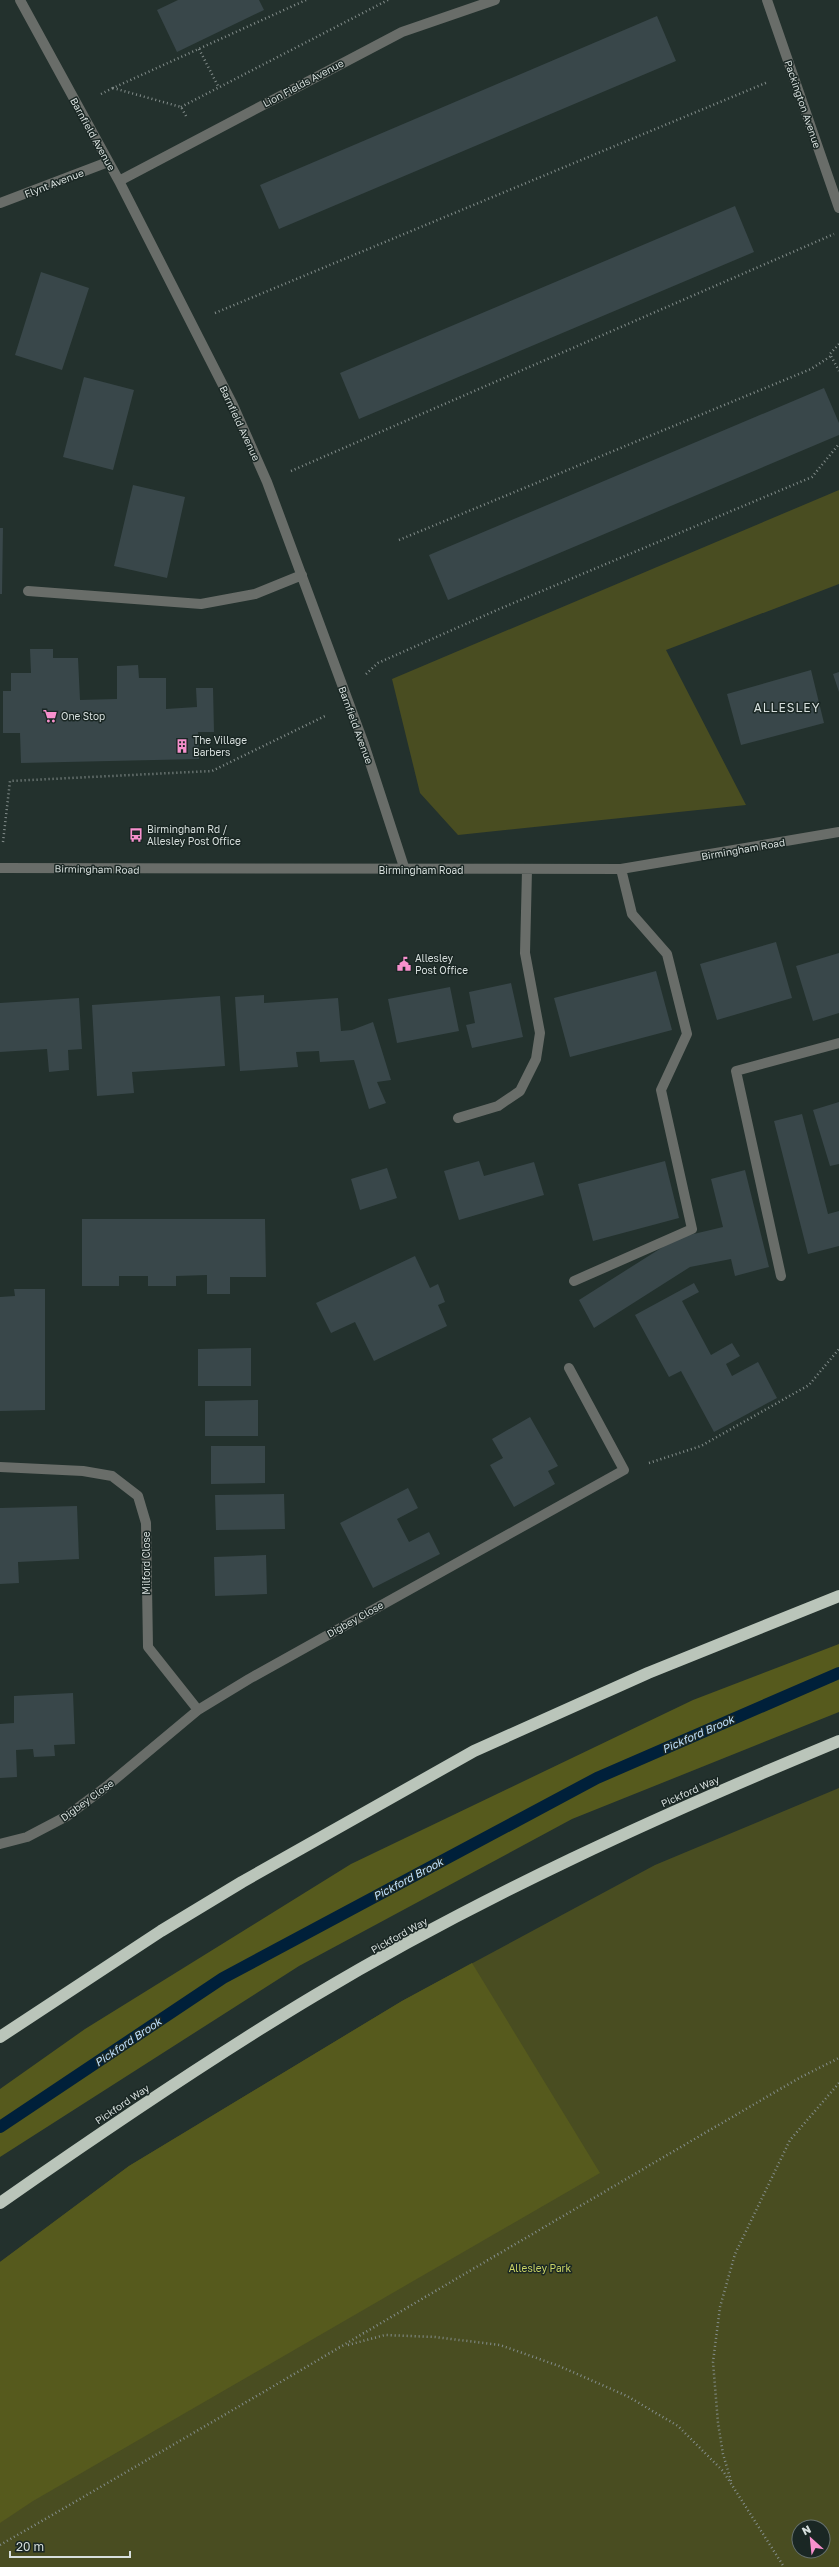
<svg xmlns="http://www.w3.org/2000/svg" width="839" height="2567" font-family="'Golos Text',sans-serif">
<rect width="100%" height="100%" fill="#23312d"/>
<path fill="#494d21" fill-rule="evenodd" d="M839,490V584L666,650L746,805L458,835L420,793L392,679Z
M839,1788V2567H0V2262L129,2166L402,2001L655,1865ZM799,2527H823V2551H799Z"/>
<path fill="#565a1d" d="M839,1644V1712L572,1819L299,1966L0,2157V2089L85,2029L351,1864L693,1700Z
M472,1963L600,2173L33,2501L0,2523V2262L129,2166L402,2001Z"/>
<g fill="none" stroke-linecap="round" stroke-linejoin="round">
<path stroke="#00203a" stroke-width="12" d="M0,2127L223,1978L597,1778L839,1673"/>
</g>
<path fill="#39474a" d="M178,0H259L264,10L177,52L157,10Z
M657,16L676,61L279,229L260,185Z
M735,206L754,252L359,419L340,373Z
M41,272L89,288L62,370L15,355Z
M84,377L134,390L113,470L63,457Z
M824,388L839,423V435L448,600L429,555Z
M133,485L185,497L167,578L114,566Z
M0,528H3L2,594H0Z
M30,649H53V658H78L80,700L117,699V666L138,665L139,678H166V709L197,707L196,688H213L214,732H198L199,759L21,763L20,733H3V691H11V673H31Z
M811,670L824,723L741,745L727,694Z
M839,672V692L833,674Z
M776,942L792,998L717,1020L700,964Z
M839,953V1013L813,1021L796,966Z
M656,971L672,1030L570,1057L554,998Z
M511,983L523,1037L472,1048L466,1025L475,1023L469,992Z
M450,987L459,1031L397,1043L388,999Z
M264,995V1003L338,998L341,1031L352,1030L373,1022L391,1080L377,1082L386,1103L369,1109L354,1060L320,1062L319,1051L296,1052L298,1067L240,1071L235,997Z
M220,996L225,1066L132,1072L134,1093L97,1096L92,1005Z
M79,998L82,1049L68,1050L69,1070L49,1072L47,1049L0,1052V1003Z
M839,1102V1164L830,1166L813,1110Z
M802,1114L828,1214L839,1211V1246L808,1254L774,1121Z
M479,1161L484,1176L534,1162L544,1195L459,1220L444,1171Z
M665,1161L679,1218L593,1241L578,1184Z
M387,1168L397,1198L360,1210L351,1179Z
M745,1170L769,1267L735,1276L731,1259L690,1267L594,1328L579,1300L677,1238L723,1227L711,1179Z
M82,1219H265L266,1277H230V1294H207V1275L176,1276V1286H148V1276H119V1286H82Z
M415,1256L430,1288L438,1284L445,1302L438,1305L447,1326L374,1361L355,1322L331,1333L316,1303Z
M694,1283L699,1292L682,1301L711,1355L732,1343L740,1356L726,1364L732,1376L758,1362L777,1398L714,1432L681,1371L669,1377L635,1315Z
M14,1289H45V1410L0,1411V1297L15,1296Z
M251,1348V1386H198V1349Z
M258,1400V1436H205V1401Z
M530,1417L558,1466L548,1471L555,1484L514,1507L490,1465L503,1458L492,1439Z
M211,1446H265V1483L211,1484Z
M408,1488L418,1508L397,1519L409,1542L429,1532L440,1554L373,1588L340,1523Z
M284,1494L285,1529L216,1530L215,1495Z
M77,1506L79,1559L18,1562L19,1583L0,1584V1508Z
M266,1555L267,1594L215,1596L214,1557Z
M73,1693L75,1744L54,1745L55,1756L34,1757L33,1749L16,1750L17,1777L0,1778V1724L14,1723V1696Z"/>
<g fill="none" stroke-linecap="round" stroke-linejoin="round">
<path stroke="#848e8c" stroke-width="2.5" stroke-dasharray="1 3" stroke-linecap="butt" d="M199,49L218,86
M101,94L113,88
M181,107L388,0
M186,116L181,107L113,88L306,0
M215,313L768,82
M839,344L830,354L839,371
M291,471L834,234
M399,540L811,369L831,356
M366,674L378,663L497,610L812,477L839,444
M3,842L10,781L212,771L325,716
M649,1463L701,1446L809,1385L839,1349
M348,2345L385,2335L435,2337L500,2345L559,2366L627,2396L678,2426L723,2471L784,2567
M731,2481L723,2454L718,2423L713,2362L720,2307L735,2254L790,2140L839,2083
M0,2545C268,2391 534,2232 801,2077L839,2058"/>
<path stroke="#696d69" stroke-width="10" d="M20,0L119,181L233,405L267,482L364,744L405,870
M767,0L839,208
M119,181L402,32L495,0
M0,203L108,162
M28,591L201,604L255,594L302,575
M0,868L621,869L839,832
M458,1118L498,1106L520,1091L536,1059L540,1033L525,953L527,870
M781,1276L736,1071L839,1043
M574,1281L692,1229L661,1090L687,1034L667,954L632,914L621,869
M0,1467L83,1471L112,1476L138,1496L146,1523L148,1647L198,1710
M0,1844L27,1837L67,1816L107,1786L198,1710L249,1679L624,1470L569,1368"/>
<path stroke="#bac5ba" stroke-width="12" d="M0,2037L161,1931L242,1882L474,1751L648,1673L839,1596
M0,2203C103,2131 207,2060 314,1996C481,1896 660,1815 839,1741"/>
</g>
<defs>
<symbol id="supermarket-bare" viewBox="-9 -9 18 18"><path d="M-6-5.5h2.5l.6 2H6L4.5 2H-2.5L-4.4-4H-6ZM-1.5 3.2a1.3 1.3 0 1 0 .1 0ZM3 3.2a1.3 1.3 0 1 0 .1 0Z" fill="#f790cd" stroke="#1a2724" stroke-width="2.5" paint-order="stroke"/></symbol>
<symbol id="building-bare" viewBox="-9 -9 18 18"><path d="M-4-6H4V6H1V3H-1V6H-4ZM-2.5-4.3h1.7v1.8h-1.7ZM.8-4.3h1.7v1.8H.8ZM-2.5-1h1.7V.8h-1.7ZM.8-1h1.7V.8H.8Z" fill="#f790cd" stroke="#1a2724" stroke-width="2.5" paint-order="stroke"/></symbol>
<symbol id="bus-bare" viewBox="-9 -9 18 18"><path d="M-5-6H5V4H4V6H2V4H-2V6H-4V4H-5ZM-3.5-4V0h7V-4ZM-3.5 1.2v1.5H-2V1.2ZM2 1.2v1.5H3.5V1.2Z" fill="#f790cd" stroke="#1a2724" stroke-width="2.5" paint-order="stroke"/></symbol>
<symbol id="civic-bare" viewBox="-9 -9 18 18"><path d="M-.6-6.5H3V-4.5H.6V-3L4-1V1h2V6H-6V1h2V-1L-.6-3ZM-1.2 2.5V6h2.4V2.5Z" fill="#f790cd" stroke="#1a2724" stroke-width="2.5" paint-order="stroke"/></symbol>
</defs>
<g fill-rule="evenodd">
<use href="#supermarket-bare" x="40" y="706" width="20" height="20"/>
<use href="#building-bare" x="172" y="736" width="20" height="20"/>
<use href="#bus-bare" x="126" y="825" width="20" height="20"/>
<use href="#civic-bare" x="394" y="954" width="20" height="20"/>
</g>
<g text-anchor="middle" stroke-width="3" stroke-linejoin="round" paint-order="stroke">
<g font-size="10" fill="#d7dfdd" stroke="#1a2724">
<text transform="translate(303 83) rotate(-28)" y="4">Lion Fields Avenue</text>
<text transform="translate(803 104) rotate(71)" y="4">Packington Avenue</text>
<text transform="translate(93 134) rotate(61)" y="4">Barnfield Avenue</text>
<text transform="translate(54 183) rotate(-21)" y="4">Flynt Avenue</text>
<text transform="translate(240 423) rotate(65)" y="4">Barnfield Avenue</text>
<text transform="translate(356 725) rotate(70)" y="4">Barnfield Avenue</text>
<text transform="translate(743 849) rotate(-10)" y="4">Birmingham Road</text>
<text transform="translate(97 869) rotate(1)" y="4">Birmingham Road</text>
<text x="421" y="874">Birmingham Road</text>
<text transform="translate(146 1563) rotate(-90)" y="4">Milford Close</text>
<text transform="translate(355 1619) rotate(-29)" y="4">Digbey Close</text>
<text transform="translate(690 1791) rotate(-24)" y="4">Pickford Way</text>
<text transform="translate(87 1800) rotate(-36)" y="4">Digbey Close</text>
<text transform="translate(399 1935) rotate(-29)" y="4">Pickford Way</text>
<text transform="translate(122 2104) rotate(-34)" y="4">Pickford Way</text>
</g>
<g font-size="10" fill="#d7dfdd" stroke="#1a2724" text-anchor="start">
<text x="61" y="720">One Stop</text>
<text x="193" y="744">The Village<tspan x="193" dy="12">Barbers</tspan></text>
<text x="147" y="833">Birmingham Rd /<tspan x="147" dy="12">Allesley Post Office</tspan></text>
<text x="415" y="962">Allesley<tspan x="415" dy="12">Post Office</tspan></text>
</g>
<g font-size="10" fill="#cad365" stroke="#1a2724">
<text x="540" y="2272">Allesley Park</text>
</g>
<g font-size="11" font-style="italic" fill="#bfe0fd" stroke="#1a2724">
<text transform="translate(698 1734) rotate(-24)" y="4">Pickford Brook</text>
<text transform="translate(408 1879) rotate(-28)" y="4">Pickford Brook</text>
<text transform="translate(128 2042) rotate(-34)" y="4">Pickford Brook</text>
</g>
<g font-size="12" letter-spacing="1" fill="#d7dfdd" stroke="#1a2724">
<text x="787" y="712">ALLESLEY</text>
</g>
</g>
<g transform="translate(811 2539) rotate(333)"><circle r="19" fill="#1a2724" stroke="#66716e"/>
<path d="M0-3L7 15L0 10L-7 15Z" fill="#f790cd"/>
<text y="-6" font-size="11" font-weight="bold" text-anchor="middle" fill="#d7dfdd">N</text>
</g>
<path d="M10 2551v6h120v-6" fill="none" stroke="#d7dfdd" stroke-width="2"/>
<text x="16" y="2551" font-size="12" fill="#d7dfdd" stroke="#1a2724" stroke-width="3" paint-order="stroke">20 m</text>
</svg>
